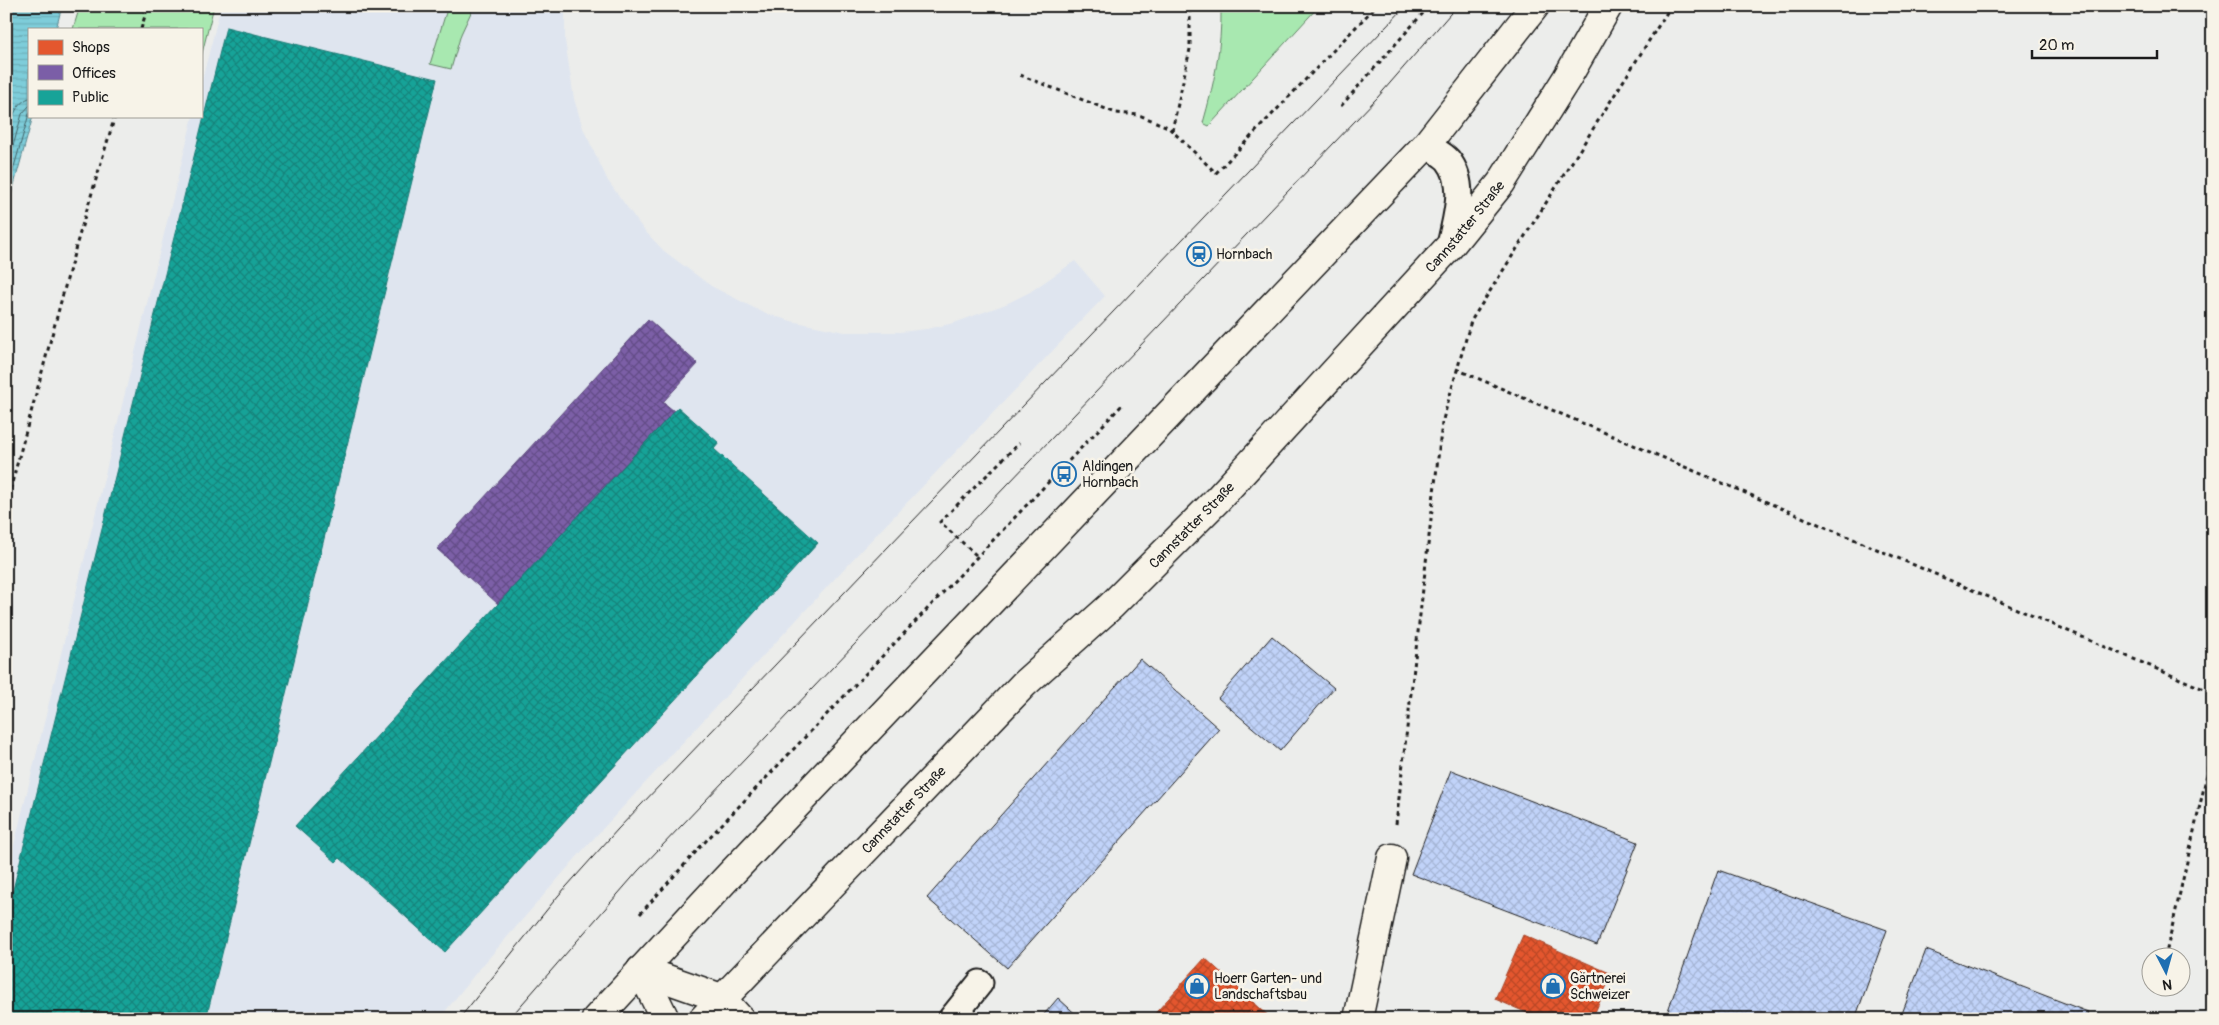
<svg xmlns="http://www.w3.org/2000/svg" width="2219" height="1025" font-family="Pangolin,sans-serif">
<defs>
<pattern id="water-rules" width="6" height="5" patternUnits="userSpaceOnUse" patternTransform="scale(1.25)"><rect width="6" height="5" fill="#7ecdda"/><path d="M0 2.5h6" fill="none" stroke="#6cafba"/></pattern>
<pattern id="shops-cross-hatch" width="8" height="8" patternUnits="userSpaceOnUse" patternTransform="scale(1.25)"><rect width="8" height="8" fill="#e4572e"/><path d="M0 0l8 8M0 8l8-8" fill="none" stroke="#b84726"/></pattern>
<pattern id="offices-cross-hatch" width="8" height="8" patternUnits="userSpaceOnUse" patternTransform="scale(1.25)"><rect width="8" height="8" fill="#7b5ea7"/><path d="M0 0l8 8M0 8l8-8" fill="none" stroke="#644d87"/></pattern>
<pattern id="public-cross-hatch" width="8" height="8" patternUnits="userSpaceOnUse" patternTransform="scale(1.25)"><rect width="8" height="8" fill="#17a398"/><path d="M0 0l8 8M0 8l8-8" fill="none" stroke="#14847b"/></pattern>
<pattern id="building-cross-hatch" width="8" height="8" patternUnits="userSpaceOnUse" patternTransform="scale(1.25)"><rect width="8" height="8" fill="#c1d3f9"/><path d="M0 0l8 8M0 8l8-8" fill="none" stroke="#a5b5d5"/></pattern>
</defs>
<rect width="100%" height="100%" fill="#ecedeb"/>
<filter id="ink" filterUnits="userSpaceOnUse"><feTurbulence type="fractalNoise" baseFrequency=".02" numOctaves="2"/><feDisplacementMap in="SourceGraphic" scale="10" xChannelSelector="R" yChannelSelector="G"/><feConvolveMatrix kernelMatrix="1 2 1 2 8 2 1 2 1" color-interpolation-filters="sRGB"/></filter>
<g filter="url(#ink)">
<path fill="#dfe5ef" d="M221,6H565V40L574,99L583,128L608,181L643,229L664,251L711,286L764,313L791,321L845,332H900L927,329L954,323L1006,304L1030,292L1075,261L1105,296L853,559L583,850L475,974L439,1019H6V878L193,116H201V84Z"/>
<path fill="#a8e8b0" stroke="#628266" d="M80,6H214L201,57V29H73Z
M448,6H474L461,34L451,69L430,64Z
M1221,6H1319L1209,126L1203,123C1214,84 1222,47 1221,6Z"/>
<path fill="url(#water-rules)" stroke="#57868e" d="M6,6H62L56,29H29V116H33L6,214Z"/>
<path fill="url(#shops-cross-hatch)" stroke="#a84529" d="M1523,935L1612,974L1592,1019H1541L1495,999Z
M1205,958L1272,1019H1150Z"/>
<path fill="url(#offices-cross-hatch)" stroke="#5e4a7d" d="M648,319L698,364L663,402L674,411L498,604L437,549Z"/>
<path fill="url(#public-cross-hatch)" stroke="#187a73" d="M226,27L437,79L206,1019H6V918Z
M678,407L719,443L714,449L818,543L445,952L340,858L336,862L295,826Z"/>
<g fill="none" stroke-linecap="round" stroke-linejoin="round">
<path stroke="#436368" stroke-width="1" d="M6,142C11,126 12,105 29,98
M6,171L22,114L29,106
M6,195L29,114"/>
</g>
<path fill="url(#building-cross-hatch)" stroke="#1c1c1c" d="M1272,636L1334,688L1280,751L1218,698Z
M1140,659L1219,729L1007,968L927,898Z
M1451,770L1638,842L1597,945L1411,874Z
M1718,870L1887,930L1855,1019H1665Z
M1926,950L2088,1012L2085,1019H1900Z
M1058,998L1081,1019H1040Z"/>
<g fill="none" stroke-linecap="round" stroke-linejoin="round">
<defs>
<path id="service" d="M1426,145C1432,149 1443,154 1448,160C1468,185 1455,219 1450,246
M951,1019L980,983"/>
<path id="minor" d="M1358,1019L1392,858"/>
<g id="secondary">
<path d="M641,970L721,998L740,1019"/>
<path d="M641,970L665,1019"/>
<path d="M596,1019L724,881L1426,145L1535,6"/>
<path id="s1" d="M703,1019L1024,684L1111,606L1218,499L1450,246L1501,183L1567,78L1608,6"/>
</g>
</defs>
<use href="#service" stroke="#1c1c1c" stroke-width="29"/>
<use href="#minor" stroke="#1c1c1c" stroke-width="31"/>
<use href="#secondary" stroke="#1c1c1c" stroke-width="31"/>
<path stroke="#1c1c1c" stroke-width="3" stroke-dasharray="4 4" stroke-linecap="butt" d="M141,29L148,6
M1020,75L1116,113L1139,115L1168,127L1216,173L1376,6
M1341,106L1424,12L1418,6
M1172,131L1190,49V6
M1456,369L2213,693
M6,505L76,246L115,116
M976,555L940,522L1019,443
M1396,824L1442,423L1471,321L1671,6
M640,914L703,844L1124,403
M2165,958L2213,748"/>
<use href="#service" stroke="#f7f3e8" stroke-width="25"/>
<use href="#minor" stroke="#f7f3e8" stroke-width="28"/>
<use href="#secondary" stroke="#f7f3e8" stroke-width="28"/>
<path stroke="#1c1c1c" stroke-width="1" d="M459,1019L558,896L618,829L1406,6
M509,1019L638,871L1377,98L1457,6"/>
</g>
</g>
<defs>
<symbol id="station-ring" viewBox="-11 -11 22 22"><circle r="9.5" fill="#f7f3e8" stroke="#1f6fb2" stroke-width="1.5"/><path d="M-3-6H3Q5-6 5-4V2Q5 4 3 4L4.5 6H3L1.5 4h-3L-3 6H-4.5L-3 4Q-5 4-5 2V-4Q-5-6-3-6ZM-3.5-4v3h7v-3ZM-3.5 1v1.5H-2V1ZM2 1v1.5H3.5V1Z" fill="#1f6fb2"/></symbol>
<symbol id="bus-ring" viewBox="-11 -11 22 22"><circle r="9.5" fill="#f7f3e8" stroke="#1f6fb2" stroke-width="1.5"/><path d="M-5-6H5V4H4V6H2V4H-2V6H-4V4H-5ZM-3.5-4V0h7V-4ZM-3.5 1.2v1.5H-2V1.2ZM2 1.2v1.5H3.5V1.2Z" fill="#1f6fb2"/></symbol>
<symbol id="shop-ring" viewBox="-11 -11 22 22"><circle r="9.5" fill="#f7f3e8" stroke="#1f6fb2" stroke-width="1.5"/><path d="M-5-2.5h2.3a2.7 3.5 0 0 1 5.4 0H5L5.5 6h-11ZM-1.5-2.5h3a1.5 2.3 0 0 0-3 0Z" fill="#1f6fb2"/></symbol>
</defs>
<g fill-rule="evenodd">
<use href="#station-ring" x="1185" y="240" width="28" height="28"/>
<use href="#bus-ring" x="1050" y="460" width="28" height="28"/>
<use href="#shop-ring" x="1183" y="972" width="28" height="28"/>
<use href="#shop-ring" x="1539" y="972" width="28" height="28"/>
</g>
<g text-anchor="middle" stroke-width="5" stroke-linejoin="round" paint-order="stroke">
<g font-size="14" fill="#1c1c1c" stroke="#f7f3e8">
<text dy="5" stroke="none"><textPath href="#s1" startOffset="1100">Cannstatter Straße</textPath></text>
<text dy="5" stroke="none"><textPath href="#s1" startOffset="695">Cannstatter Straße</textPath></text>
<text dy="5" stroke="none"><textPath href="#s1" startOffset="290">Cannstatter Straße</textPath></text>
</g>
<g font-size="14" fill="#1c1c1c" stroke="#f7f3e8" text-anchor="start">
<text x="1216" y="259">Hornbach</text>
<text x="1082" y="471">Aldingen<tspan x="1082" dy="16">Hornbach</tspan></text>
<text x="1214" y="983">Hoerr Garten- und<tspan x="1214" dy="16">Landschaftsbau</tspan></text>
<text x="1570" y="983">Gärtnerei<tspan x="1570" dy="16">Schweizer</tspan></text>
</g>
</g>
<rect width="2219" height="1025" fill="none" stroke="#f7f3e8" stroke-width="25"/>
<rect x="12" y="12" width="2194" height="1000" fill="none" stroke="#1c1c1c" stroke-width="2" filter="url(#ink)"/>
<rect x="28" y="28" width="175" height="90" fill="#f7f3e8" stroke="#9f9d96"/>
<rect x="38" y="40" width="25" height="15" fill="#e4572e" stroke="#9f9d96"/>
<text x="72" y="52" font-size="15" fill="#1c1c1c">Shops</text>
<rect x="38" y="65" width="25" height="15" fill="#7b5ea7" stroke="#9f9d96"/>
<text x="72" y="78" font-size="15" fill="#1c1c1c">Offices</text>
<rect x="38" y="90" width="25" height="15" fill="#17a398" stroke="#9f9d96"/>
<text x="72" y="102" font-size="15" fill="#1c1c1c">Public</text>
<g transform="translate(2166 972) rotate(174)"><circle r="24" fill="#f7f3e8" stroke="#9f9d96"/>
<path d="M0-4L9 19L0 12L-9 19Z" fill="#1f6fb2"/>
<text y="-8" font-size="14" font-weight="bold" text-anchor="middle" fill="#1c1c1c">N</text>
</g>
<path d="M2032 50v8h125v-8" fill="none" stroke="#1c1c1c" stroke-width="2.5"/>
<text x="2039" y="50" font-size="15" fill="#1c1c1c" stroke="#f7f3e8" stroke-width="4" paint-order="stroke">20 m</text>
</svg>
